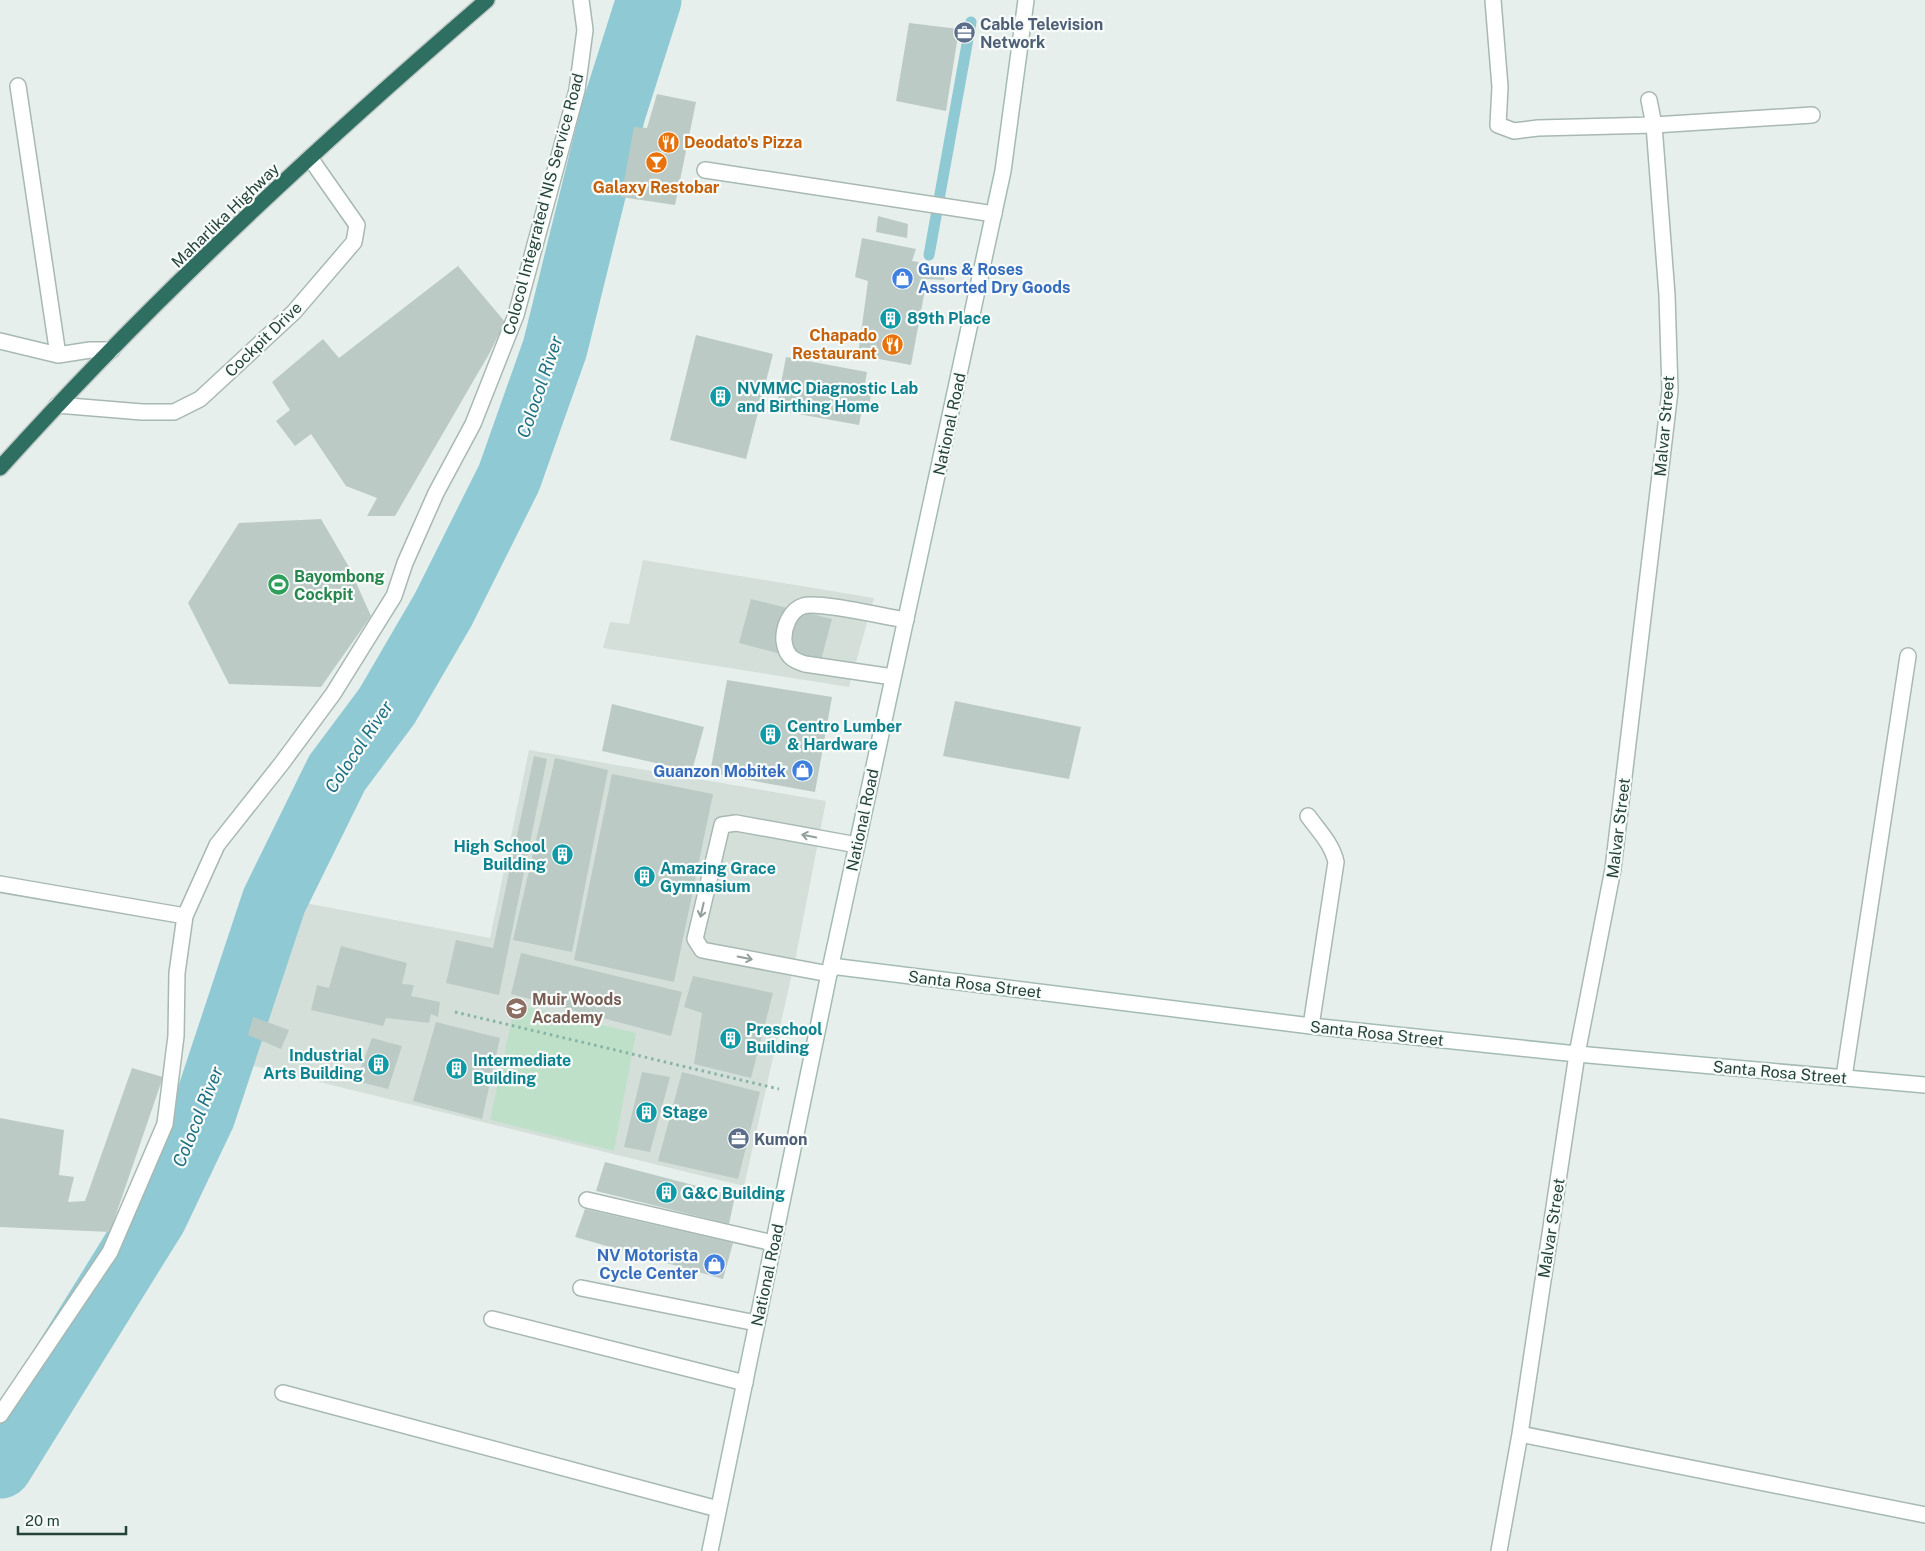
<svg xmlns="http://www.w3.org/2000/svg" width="1925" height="1551" font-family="'Public Sans',sans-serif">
<rect width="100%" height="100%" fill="#e6efeb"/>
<path fill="#d4dfda" d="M643,560L874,598L849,687L603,648L610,622L629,624Z
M529,750L826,801L796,956L744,1186L229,1060L289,900L490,938Z"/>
<path fill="#bfe0c8" d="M515,1004L636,1033L614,1151L490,1120Z"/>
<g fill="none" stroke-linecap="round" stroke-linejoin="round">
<path stroke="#8ec9d4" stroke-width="11" d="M929,255L971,22"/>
<path stroke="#8ec9d4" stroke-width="65" d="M0,1466L155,1216L203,1115L274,901L337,773L387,706L443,610L509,478L555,348L613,113L649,0"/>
</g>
<path fill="#bbcac4" d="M909,23L959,29L946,111L896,101Z
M657,94L696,102L675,205L621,197L634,127L647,128Z
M878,216L908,224L907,238L876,232Z
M862,238L916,249L912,261L945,266L944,280L927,279L911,365L858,355L868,281L855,277Z
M458,266L505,322L489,354L395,516H367L377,498L346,486L311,434L295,446L276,421L290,410L272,382L323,339L339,358Z
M696,335L773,354L746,459L670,440Z
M786,357L867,372L864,389L872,390L868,410L862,409L859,425L776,410Z
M321,519L349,567L371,616L321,687L229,684L188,603L239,523Z
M751,599L832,619L820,664L739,643Z
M727,680L832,697L815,792L710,773Z
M955,701L1081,727L1069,779L943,756Z
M612,704L704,727L692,771L602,751Z
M534,756L547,759L499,995L446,983L456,940L493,948Z
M555,758L608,770L572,952L513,940Z
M612,774L713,794L674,982L574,960Z
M341,946L407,963L402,984L414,985L411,996L440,1002L438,1017L431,1014L429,1023L386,1018L383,1026L311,1010L317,985L329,988Z
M521,953L682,992L671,1036L511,994Z
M693,976L773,993L751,1078L694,1064L702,1013L684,1007Z
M253,1017L289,1030L281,1049L248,1035Z
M436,1022L500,1038L482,1119L413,1101Z
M372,1038L402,1046L388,1089L356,1081Z
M132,1068L163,1077L110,1232L0,1227V1118L64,1130L59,1175L74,1177L68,1202L85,1201Z
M642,1072L670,1077L650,1152L624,1147Z
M682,1072L760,1092L738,1179L658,1161Z
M605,1162L735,1196L729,1224L596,1191Z
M585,1209L733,1243L723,1279L575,1237Z"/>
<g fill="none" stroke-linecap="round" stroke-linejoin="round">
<defs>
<path id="lane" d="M18,86L58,355
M1654,125L1812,115
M705,170L994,214
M0,341L58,355L90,350H112
M57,405L142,412H174L200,399L294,312L354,242L357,225L310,158
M893,677L805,664C792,660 786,656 784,641C783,628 790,610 803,606C819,601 885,617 906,620
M1308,816C1319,831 1332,844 1336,862L1311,1026
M0,884L185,916
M829,974L702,950L695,939L722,825L736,823L857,845
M1844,1077L1908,656
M587,1200L773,1243
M581,1288L756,1323
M492,1319L745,1383"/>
<path id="street" d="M1493,0L1500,87L1498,125L1514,131L1538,128L1654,125
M283,1393L718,1509
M0,1415L110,1252L165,1124L176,1036L177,973L185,916L217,845L282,763L333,694L394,596L405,563L436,493L473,424L516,315L577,90L585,30L581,0
M1520,1434L1925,1515
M1499,1551L1520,1434L1577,1054L1613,869L1670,391L1667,295L1654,125L1649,100"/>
<path id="secondary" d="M831,966L1311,1026L1577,1054L1925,1085
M710,1551L829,974L1003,171L1026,0"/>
<path id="highway" d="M0,468C150,301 317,147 487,0"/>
</defs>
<use href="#lane" stroke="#a8b8b2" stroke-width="18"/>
<use href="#street" stroke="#a8b8b2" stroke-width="18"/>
<use href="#secondary" stroke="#a4bbb3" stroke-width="18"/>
<use href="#highway" stroke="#c2cac8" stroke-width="18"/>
<path stroke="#86b3a5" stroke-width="3" stroke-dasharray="2.5 4" stroke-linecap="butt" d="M455,1012L779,1089"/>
<use href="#lane" stroke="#fff" stroke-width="15"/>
<use href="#street" stroke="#fff" stroke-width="15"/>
<use href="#secondary" stroke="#fff" stroke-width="15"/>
<use href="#highway" stroke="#2f6f62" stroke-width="15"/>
</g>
<defs><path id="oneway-shaft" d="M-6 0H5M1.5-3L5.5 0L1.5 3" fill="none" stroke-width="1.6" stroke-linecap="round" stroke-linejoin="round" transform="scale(1.25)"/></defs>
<g stroke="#92a09c">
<use href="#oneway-shaft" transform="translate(809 836) rotate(-169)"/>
<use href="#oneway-shaft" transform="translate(702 910) rotate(103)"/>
<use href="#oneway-shaft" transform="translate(745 958) rotate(11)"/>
</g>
<defs>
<symbol id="office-disc" viewBox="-11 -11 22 22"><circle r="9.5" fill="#5c6f8a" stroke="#f7fbf9"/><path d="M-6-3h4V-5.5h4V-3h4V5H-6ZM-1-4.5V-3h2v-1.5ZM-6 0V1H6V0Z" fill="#fff"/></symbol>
<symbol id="restaurant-disc" viewBox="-11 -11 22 22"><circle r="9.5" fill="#e8710a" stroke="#f7fbf9"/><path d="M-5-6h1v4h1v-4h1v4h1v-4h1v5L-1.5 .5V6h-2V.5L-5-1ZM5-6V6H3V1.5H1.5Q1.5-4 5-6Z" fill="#fff"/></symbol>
<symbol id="bar-disc" viewBox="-11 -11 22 22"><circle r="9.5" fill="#e8710a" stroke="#f7fbf9"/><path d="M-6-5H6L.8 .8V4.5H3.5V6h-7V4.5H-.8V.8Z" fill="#fff"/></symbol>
<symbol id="shop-disc" viewBox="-11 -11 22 22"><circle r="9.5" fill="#3f7fe0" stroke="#f7fbf9"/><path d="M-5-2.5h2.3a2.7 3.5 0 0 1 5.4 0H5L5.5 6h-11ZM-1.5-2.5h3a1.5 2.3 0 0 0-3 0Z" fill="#fff"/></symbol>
<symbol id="building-disc" viewBox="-11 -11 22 22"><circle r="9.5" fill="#0f9aa8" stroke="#f7fbf9"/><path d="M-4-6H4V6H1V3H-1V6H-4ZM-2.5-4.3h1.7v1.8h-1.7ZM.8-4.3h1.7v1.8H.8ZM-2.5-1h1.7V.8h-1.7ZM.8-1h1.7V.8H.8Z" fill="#fff"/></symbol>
<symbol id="stadium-disc" viewBox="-11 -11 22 22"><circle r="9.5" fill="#2e9e5b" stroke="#f7fbf9"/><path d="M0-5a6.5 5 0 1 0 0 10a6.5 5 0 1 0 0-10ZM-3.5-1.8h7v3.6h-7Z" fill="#fff"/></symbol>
<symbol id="school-disc" viewBox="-11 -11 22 22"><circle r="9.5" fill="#8d6e63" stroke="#f7fbf9"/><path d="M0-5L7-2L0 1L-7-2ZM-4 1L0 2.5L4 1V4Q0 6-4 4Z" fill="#fff"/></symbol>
</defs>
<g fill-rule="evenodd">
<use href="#office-disc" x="952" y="20" width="25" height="25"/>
<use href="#restaurant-disc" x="656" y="130" width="25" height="25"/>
<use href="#bar-disc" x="644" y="150" width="25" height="25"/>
<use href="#shop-disc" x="890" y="266" width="25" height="25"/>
<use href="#building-disc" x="878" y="306" width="25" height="25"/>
<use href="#restaurant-disc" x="880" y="332" width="25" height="25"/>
<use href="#building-disc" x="708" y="384" width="25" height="25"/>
<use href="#stadium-disc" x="266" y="572" width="25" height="25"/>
<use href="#building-disc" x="758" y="722" width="25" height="25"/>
<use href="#shop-disc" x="790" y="758" width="25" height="25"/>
<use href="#building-disc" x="550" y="842" width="25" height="25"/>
<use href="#building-disc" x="632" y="864" width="25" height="25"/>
<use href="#school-disc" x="504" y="996" width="25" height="25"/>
<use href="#building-disc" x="718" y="1026" width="25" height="25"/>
<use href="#building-disc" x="366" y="1052" width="25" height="25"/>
<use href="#building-disc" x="444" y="1056" width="25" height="25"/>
<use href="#building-disc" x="634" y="1100" width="25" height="25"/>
<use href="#office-disc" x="726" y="1126" width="25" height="25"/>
<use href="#building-disc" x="654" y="1180" width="25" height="25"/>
<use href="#shop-disc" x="702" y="1252" width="25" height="25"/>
</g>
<g text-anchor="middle" stroke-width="4.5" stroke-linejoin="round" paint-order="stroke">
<g font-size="16" font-weight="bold" fill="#4e5e75" stroke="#f7fbf9" text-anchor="start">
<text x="980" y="30">Cable Television<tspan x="980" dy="18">Network</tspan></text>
<text x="754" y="1145">Kumon</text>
</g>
<g font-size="16" font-weight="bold" fill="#c56008" stroke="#f7fbf9" text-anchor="start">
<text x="684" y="148">Deodato's Pizza</text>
<text x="656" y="193" text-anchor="middle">Galaxy Restobar</text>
<text x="877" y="341" text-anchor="end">Chapado<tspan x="877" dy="18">Restaurant</tspan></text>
</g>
<g font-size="16" fill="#24423a" stroke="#f7fbf9">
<text transform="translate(543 204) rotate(-75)" y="6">Colocol Integrated NIS Service Road</text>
<text transform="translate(225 215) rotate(-44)" y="6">Maharlika Highway</text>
<text transform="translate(263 339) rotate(-44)" y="6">Cockpit Drive</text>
<text transform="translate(949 424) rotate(-78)" y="6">National Road</text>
<text transform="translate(1664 426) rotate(-85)" y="6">Malvar Street</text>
<text transform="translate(862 820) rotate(-78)" y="6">National Road</text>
<text transform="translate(1618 828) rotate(-83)" y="6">Malvar Street</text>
<text transform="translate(975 984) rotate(7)" y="6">Santa Rosa Street</text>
<text transform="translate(1377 1033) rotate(6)" y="6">Santa Rosa Street</text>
<text transform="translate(1780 1072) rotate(5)" y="6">Santa Rosa Street</text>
<text transform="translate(1551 1228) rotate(-81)" y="6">Malvar Street</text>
<text transform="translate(767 1275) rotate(-78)" y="6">National Road</text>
</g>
<g font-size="16" font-weight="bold" fill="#366cbe" stroke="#f7fbf9" text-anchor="end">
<text x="918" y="275" text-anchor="start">Guns &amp; Roses<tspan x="918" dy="18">Assorted Dry Goods</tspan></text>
<text x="786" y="777">Guanzon Mobitek</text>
<text x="698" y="1261">NV Motorista<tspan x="698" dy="18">Cycle Center</tspan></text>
</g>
<g font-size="16" font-weight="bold" fill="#0d838f" stroke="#f7fbf9" text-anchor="start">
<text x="907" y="324">89th Place</text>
<text x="737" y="394">NVMMC Diagnostic Lab<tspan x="737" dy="18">and Birthing Home</tspan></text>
<text x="787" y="732">Centro Lumber<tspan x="787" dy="18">&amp; Hardware</tspan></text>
<text x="546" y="852" text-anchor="end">High School<tspan x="546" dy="18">Building</tspan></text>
<text x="660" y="874">Amazing Grace<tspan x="660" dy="18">Gymnasium</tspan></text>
<text x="746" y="1035">Preschool<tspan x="746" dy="18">Building</tspan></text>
<text x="363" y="1061" text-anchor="end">Industrial<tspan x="363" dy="18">Arts Building</tspan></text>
<text x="473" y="1066">Intermediate<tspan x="473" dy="18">Building</tspan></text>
<text x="662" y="1118">Stage</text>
<text x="682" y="1199">G&amp;C Building</text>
</g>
<g font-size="16" font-weight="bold" fill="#27864d" stroke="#f7fbf9" text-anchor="start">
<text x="294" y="582">Bayombong<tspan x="294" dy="18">Cockpit</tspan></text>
</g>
<g font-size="16" font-weight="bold" fill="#785e54" stroke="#f7fbf9" text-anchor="start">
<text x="532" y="1005">Muir Woods<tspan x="532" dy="18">Academy</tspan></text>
</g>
<g font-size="18" font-style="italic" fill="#1c6f80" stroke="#f7fbf9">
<text transform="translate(540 387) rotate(-71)" y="6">Colocol River</text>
<text transform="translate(359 747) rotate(-56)" y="6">Colocol River</text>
<text transform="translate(198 1117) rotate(-68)" y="6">Colocol River</text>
</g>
</g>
<path d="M18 1526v8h108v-8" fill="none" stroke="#24423a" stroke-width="2.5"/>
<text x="25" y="1526" font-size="15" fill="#24423a" stroke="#f7fbf9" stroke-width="4" paint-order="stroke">20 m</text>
</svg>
